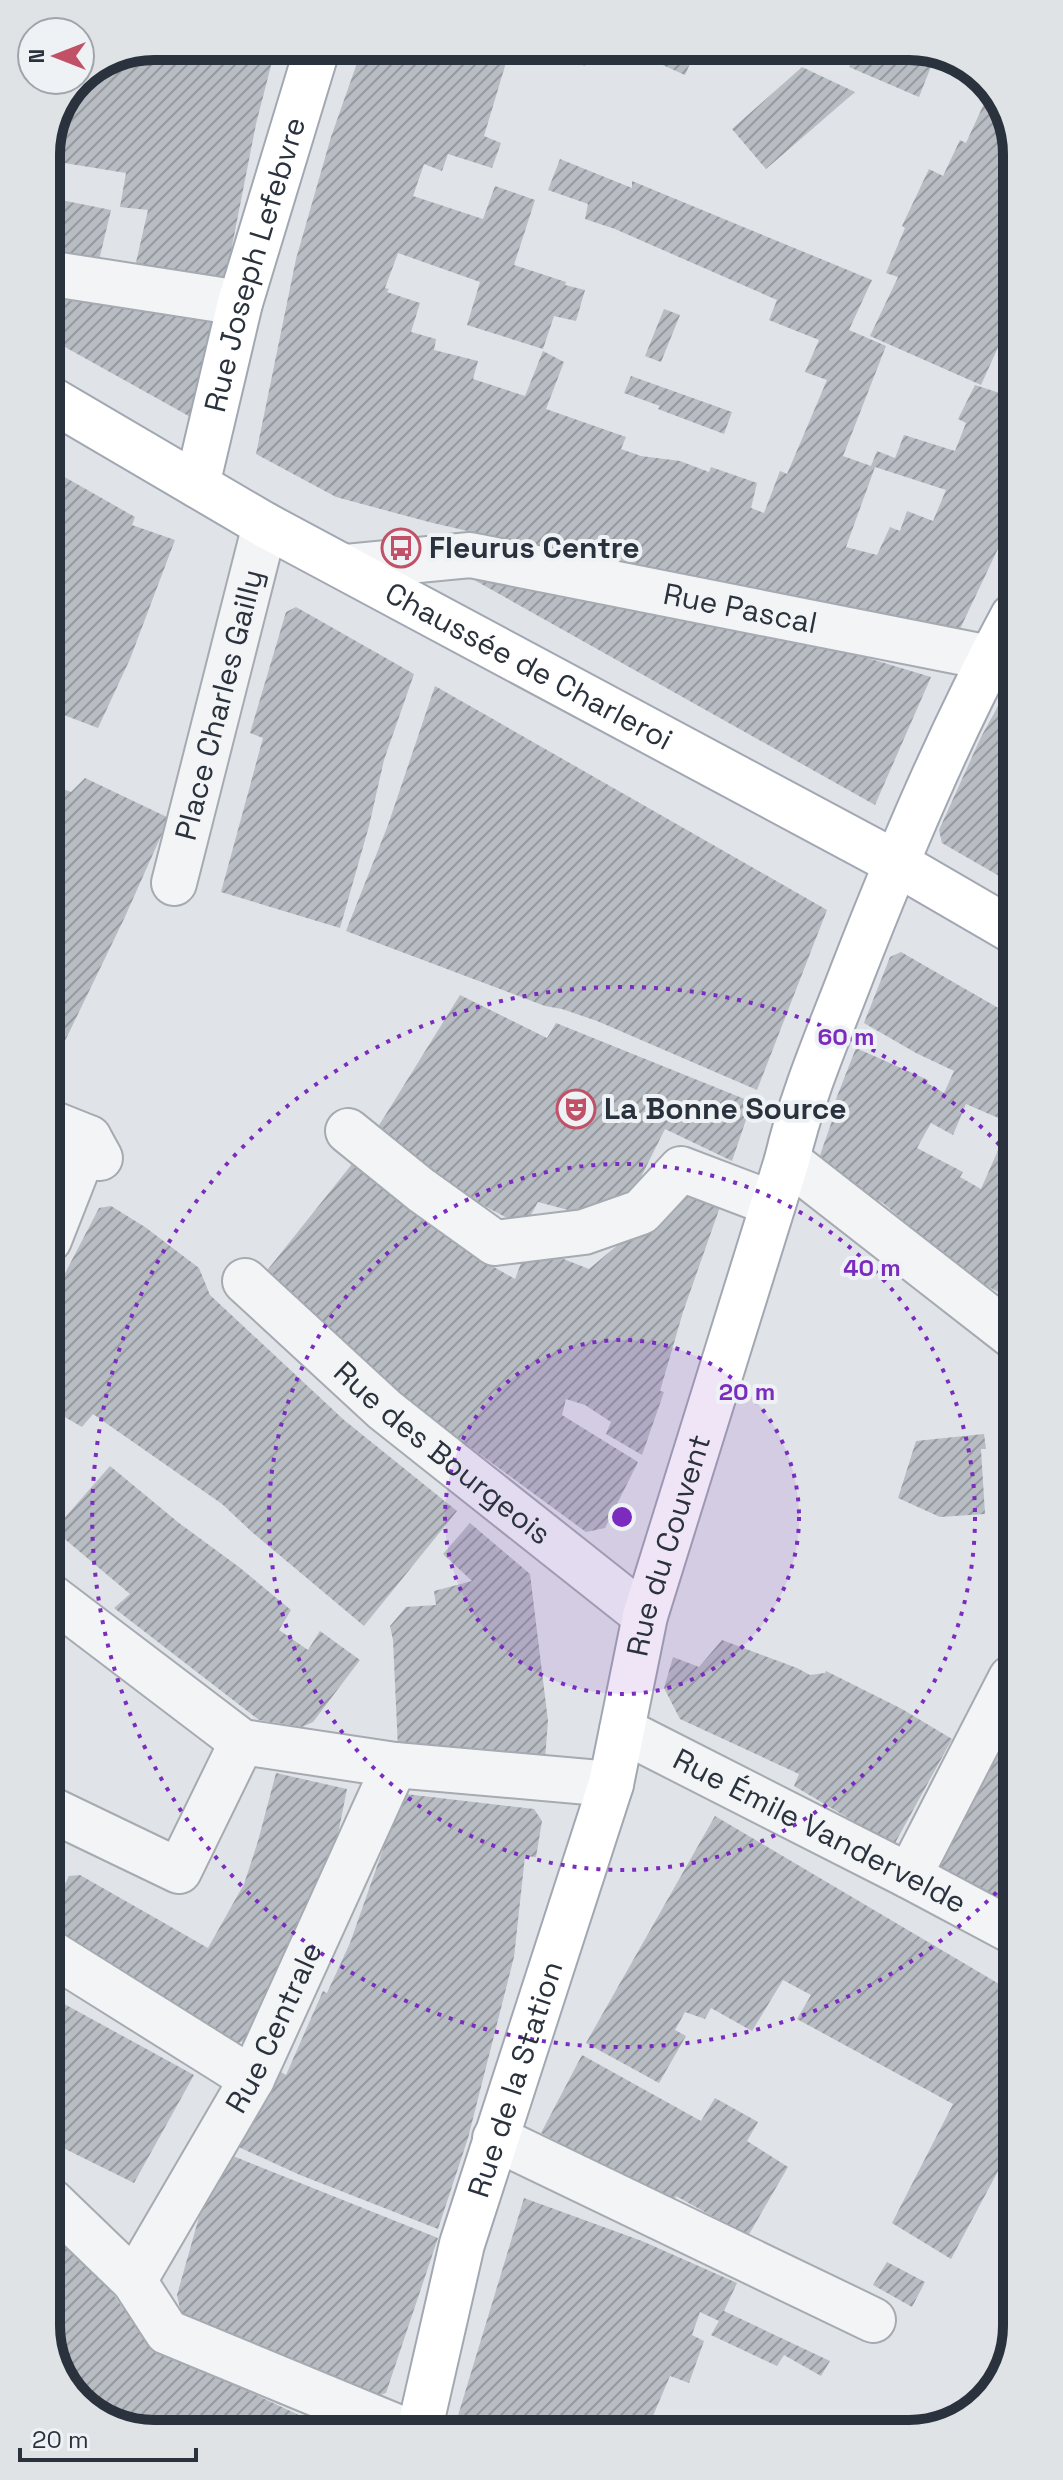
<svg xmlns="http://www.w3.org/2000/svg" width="1063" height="2480" font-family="'Space Grotesk',sans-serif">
<defs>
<pattern id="building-hatch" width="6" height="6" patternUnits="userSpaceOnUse" patternTransform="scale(2)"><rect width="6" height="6" fill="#b8bdc4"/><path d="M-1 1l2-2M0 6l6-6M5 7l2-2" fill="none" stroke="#969aa0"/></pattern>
</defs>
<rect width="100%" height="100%" fill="#e0e3e8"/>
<path fill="url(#building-hatch)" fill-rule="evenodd" d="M154,46H276L256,124L222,297L132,280L148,210L120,207L126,173L46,160V148L80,77Z
M363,46H511L484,136L501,143L492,168L448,154L442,171L424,164L413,196L483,219L495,186L535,200L514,265L566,282L565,285L585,290L576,321L554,316L543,349L467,325L480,282L398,253L385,288L389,289L387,292L420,303L411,332L436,339L434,350L478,361L473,379L525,396L543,351L564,362L546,409L626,437L621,449L641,456L680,461L709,472L711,467L757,483L751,508L764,513L780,471L787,474L827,380L805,372L819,340L769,320L777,300L615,229L585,219L588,204L548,190L560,159L632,188V181L872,280L849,330L886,346L843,456L871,466L877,451L895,458L904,435L955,451L966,423L958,419L975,385L1012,397V519L960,629L949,632L566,554L429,522L336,497L256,454L296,259L331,137ZM875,467L946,490L933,521L907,511L900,531L890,527L877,555L846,547Z
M537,46H594L585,66Z
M630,46H695L692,59L685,75L629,50Z
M859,46H916L936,54L919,97L849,67Z
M802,67L855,92L766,169L732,129Z
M987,97L999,102L1011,120L1012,338L1004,334L981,385L870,336L898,277L886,273L905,228L902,226L929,169L943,176L960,140L966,143Z
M46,197L111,210L96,273L46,263Z
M47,297L215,322L203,424L47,337Z
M664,309L680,315L661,362L645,356Z
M631,376L732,412L724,434L658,409L660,406L624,393Z
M47,467L135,517L132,525L175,540L130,659L98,728L48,709Z
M481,567L831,647L931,677L875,805L476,581Z
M296,607L414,674L384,760L369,826L340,928L221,892L263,738L250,733L286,612Z
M1013,679V884L942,843L939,830L981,737Z
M435,686L827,910L757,1090L597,1021L562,1009L545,1006L346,931L388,825Z
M85,778L169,818L124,919L62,1047L48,1051V783L71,792Z
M901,952L1014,1017V1301L964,1273L883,1203L846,1184L819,1158L833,1118L829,1117L856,1048L928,1080L927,1083L944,1093L954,1071L916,1053L864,1023L890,957ZM966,1104L1010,1123L981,1189L960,1177L963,1172L917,1148L931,1123L953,1135Z
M460,995L547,1038L556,1023L752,1102L732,1161L665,1129L630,1199L591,1216L538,1202L524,1227L458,1192L373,1135Z
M352,1164L485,1262L515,1279L528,1245L589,1269L637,1229L672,1189L721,1204L683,1312L660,1391L664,1392L642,1455L606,1434L611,1422L585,1405L566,1399L562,1415L638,1462L605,1528L586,1532L421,1411L257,1283Z
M111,1206L145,1227L199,1268L210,1295L344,1420L457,1511L364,1626L253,1533L222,1504L93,1414L82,1427L51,1409L49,1413V1304L99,1208Z
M984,1434L986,1449H981L985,1514L940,1517L898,1498L916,1441Z
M110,1466L179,1523L239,1567L291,1610L279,1630L308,1650L320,1631L360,1660L313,1722L302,1727L259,1720L114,1608L130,1594L54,1530Z
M470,1523L530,1574L548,1721L545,1759L398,1749L393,1640L390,1626L406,1607L436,1605L434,1591L472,1581L443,1554Z
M722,1640L797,1668L810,1675L825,1673L826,1671L902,1709L952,1739L894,1845L794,1786L799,1774L680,1719L664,1688L673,1657L699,1667Z
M993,1735L1016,1750V1914L921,1863Z
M276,1773L347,1789L333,1859L254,2036L226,2049L51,1939V1911L69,1876L80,1875L208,1948L244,1884L258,1841Z
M397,1793L534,1809L542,1821L536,1857L525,1856L514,1957L468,2138L438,2229L300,2175L234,2145L272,2067L286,2075L323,1991L327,1993L350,1943L381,1855L390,1829Z
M715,1816L1016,1994L1017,2164L1005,2158L951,2259L892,2223L953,2104L797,2019L811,1995L783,1980L752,2031L711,2008L705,2019L685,2012L675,2030L686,2036L659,2083L586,2043Z
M57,2000L194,2075L134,2183L51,2142V2010Z
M582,2055L701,2121L715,2098L758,2122L747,2141L788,2167L748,2236L676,2196L673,2202L624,2174L619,2181L566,2153L569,2148L541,2133Z
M218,2150L438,2238L386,2393L368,2399L182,2317L177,2295Z
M524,2198L642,2241L737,2283L724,2311L830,2361L821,2376L784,2355L777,2366L711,2335L719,2321L700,2312L692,2335L704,2341L689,2383L670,2376L647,2430L628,2427L627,2431L453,2432Z
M51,2233L105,2283L150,2345L335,2432L147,2434L88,2411L52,2360Z
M887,2262L925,2282L912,2307L873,2285Z"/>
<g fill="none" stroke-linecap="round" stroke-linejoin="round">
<defs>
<g id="minor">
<path d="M47,273L240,303"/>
<path id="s1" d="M346,567L470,555L990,658"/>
<path id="s2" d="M174,883L265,525"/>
<path d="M49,1122L89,1138L100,1158"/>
<path d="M348,1131L421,1190L495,1243L584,1232L641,1212L681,1169L773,1204"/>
<path d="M787,1160L1014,1337"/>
<path d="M49,1240L89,1138"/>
<path id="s3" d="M245,1281L385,1410L645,1616"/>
<path d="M50,1596L242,1742L395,1765L611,1784"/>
<path id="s4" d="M622,1730L909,1876L1016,1933"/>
<path d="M50,1809L179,1871L242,1742"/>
<path d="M909,1876L1011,1678"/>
<path d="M51,1953L252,2079"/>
<path d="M495,2138L873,2320"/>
<path d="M51,2201L134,2281L167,2332L409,2432"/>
<path id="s5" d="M134,2281L252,2079L395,1765"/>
</g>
<g id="major">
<path id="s6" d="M47,397L265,525L896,863L1013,931"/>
<path id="s7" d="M197,485L240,303L318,46"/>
<path id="s8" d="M419,2432L462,2244L611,1784L645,1616L787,1160C802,1095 829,1034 853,971C900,851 951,730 1013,616"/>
</g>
</defs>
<use href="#minor" stroke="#a6aab1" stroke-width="48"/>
<use href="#major" stroke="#a1a8b2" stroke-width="48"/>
<use href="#minor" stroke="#f2f4f6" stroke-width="44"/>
<use href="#major" stroke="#fff" stroke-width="44"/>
</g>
<circle cx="622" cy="1517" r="177" fill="#7b2cbf" fill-opacity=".12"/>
<g fill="none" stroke="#7b2cbf" stroke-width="4" stroke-dasharray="4 8">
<circle cx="622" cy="1517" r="177"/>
<circle cx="622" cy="1517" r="353"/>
<path d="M1013 1875A530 530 0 1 1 1013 1159"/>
</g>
<defs>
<symbol id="bus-ring" viewBox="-11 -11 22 22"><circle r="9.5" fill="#eff2f5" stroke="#c05166" stroke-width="1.5"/><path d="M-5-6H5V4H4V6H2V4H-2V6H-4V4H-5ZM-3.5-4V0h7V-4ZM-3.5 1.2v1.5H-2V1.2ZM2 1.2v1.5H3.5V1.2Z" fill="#c05166"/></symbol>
<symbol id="theatre-ring" viewBox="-11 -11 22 22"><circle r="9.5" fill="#eff2f5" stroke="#c05166" stroke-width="1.5"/><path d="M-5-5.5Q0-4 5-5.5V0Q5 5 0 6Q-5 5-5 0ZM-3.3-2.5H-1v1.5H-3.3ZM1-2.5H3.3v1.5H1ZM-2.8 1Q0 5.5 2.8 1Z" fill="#c05166"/></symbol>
</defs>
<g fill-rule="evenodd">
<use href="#bus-ring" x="379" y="526" width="44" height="44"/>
<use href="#theatre-ring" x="554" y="1087" width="44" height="44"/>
</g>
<g text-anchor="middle" stroke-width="8" stroke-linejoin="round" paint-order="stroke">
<g font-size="30" fill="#2a323d" stroke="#eff2f5">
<text dy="10" stroke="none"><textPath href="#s7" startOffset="228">Rue Joseph Lefebvre</textPath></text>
<text dy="10" stroke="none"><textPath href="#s1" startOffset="400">Rue Pascal</textPath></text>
<text dy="10" stroke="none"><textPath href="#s6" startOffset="552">Chaussée de Charleroi</textPath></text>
<text dy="10" stroke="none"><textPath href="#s2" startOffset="184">Place Charles Gailly</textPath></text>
<text dy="10" stroke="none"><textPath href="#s3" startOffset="262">Rue des Bourgeois</textPath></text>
<text dy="10" stroke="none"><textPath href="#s8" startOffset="922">Rue du Couvent</textPath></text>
<text dy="10" stroke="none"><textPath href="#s4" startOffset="222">Rue Émile Vandervelde</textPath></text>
<text dy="10" stroke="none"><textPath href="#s5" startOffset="290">Rue Centrale</textPath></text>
<text dy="10" stroke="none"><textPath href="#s8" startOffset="366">Rue de la Station</textPath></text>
</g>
<g font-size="30" font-weight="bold" fill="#2a323d" stroke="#eff2f5" text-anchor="start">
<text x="429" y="558">Fleurus Centre</text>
<text x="604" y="1119">La Bonne Source</text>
</g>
</g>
<path d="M0 0H1063V2480H0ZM154 60H909A94 94 0 0 1 1003 154V2326A94 94 0 0 1 909 2420H154A94 94 0 0 1 60 2326V154A94 94 0 0 1 154 60Z" fill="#dfe3e6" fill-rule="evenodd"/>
<path fill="none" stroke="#2a323d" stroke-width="10" d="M154 60H909A94 94 0 0 1 1003 154V2326A94 94 0 0 1 909 2420H154A94 94 0 0 1 60 2326V154A94 94 0 0 1 154 60Z"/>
<circle cx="622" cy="1517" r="12" fill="#7b2cbf" stroke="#eff2f5" stroke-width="4"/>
<g font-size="24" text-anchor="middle" font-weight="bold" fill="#7b2cbf" stroke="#eff2f5" stroke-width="8" stroke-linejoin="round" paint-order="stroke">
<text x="846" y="1045">60 m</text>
<text x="872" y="1276">40 m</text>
<text x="747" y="1400">20 m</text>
</g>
<g transform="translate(56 56) rotate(270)"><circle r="38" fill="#eff2f5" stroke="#a0a5ab" stroke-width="2"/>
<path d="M0-6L14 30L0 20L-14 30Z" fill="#c05166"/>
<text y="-12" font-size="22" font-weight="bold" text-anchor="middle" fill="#2a323d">N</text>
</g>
<path d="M20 2448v12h176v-12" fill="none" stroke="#2a323d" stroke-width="4"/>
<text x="32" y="2448" font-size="24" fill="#2a323d" stroke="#eff2f5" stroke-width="6" paint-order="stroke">20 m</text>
</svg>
